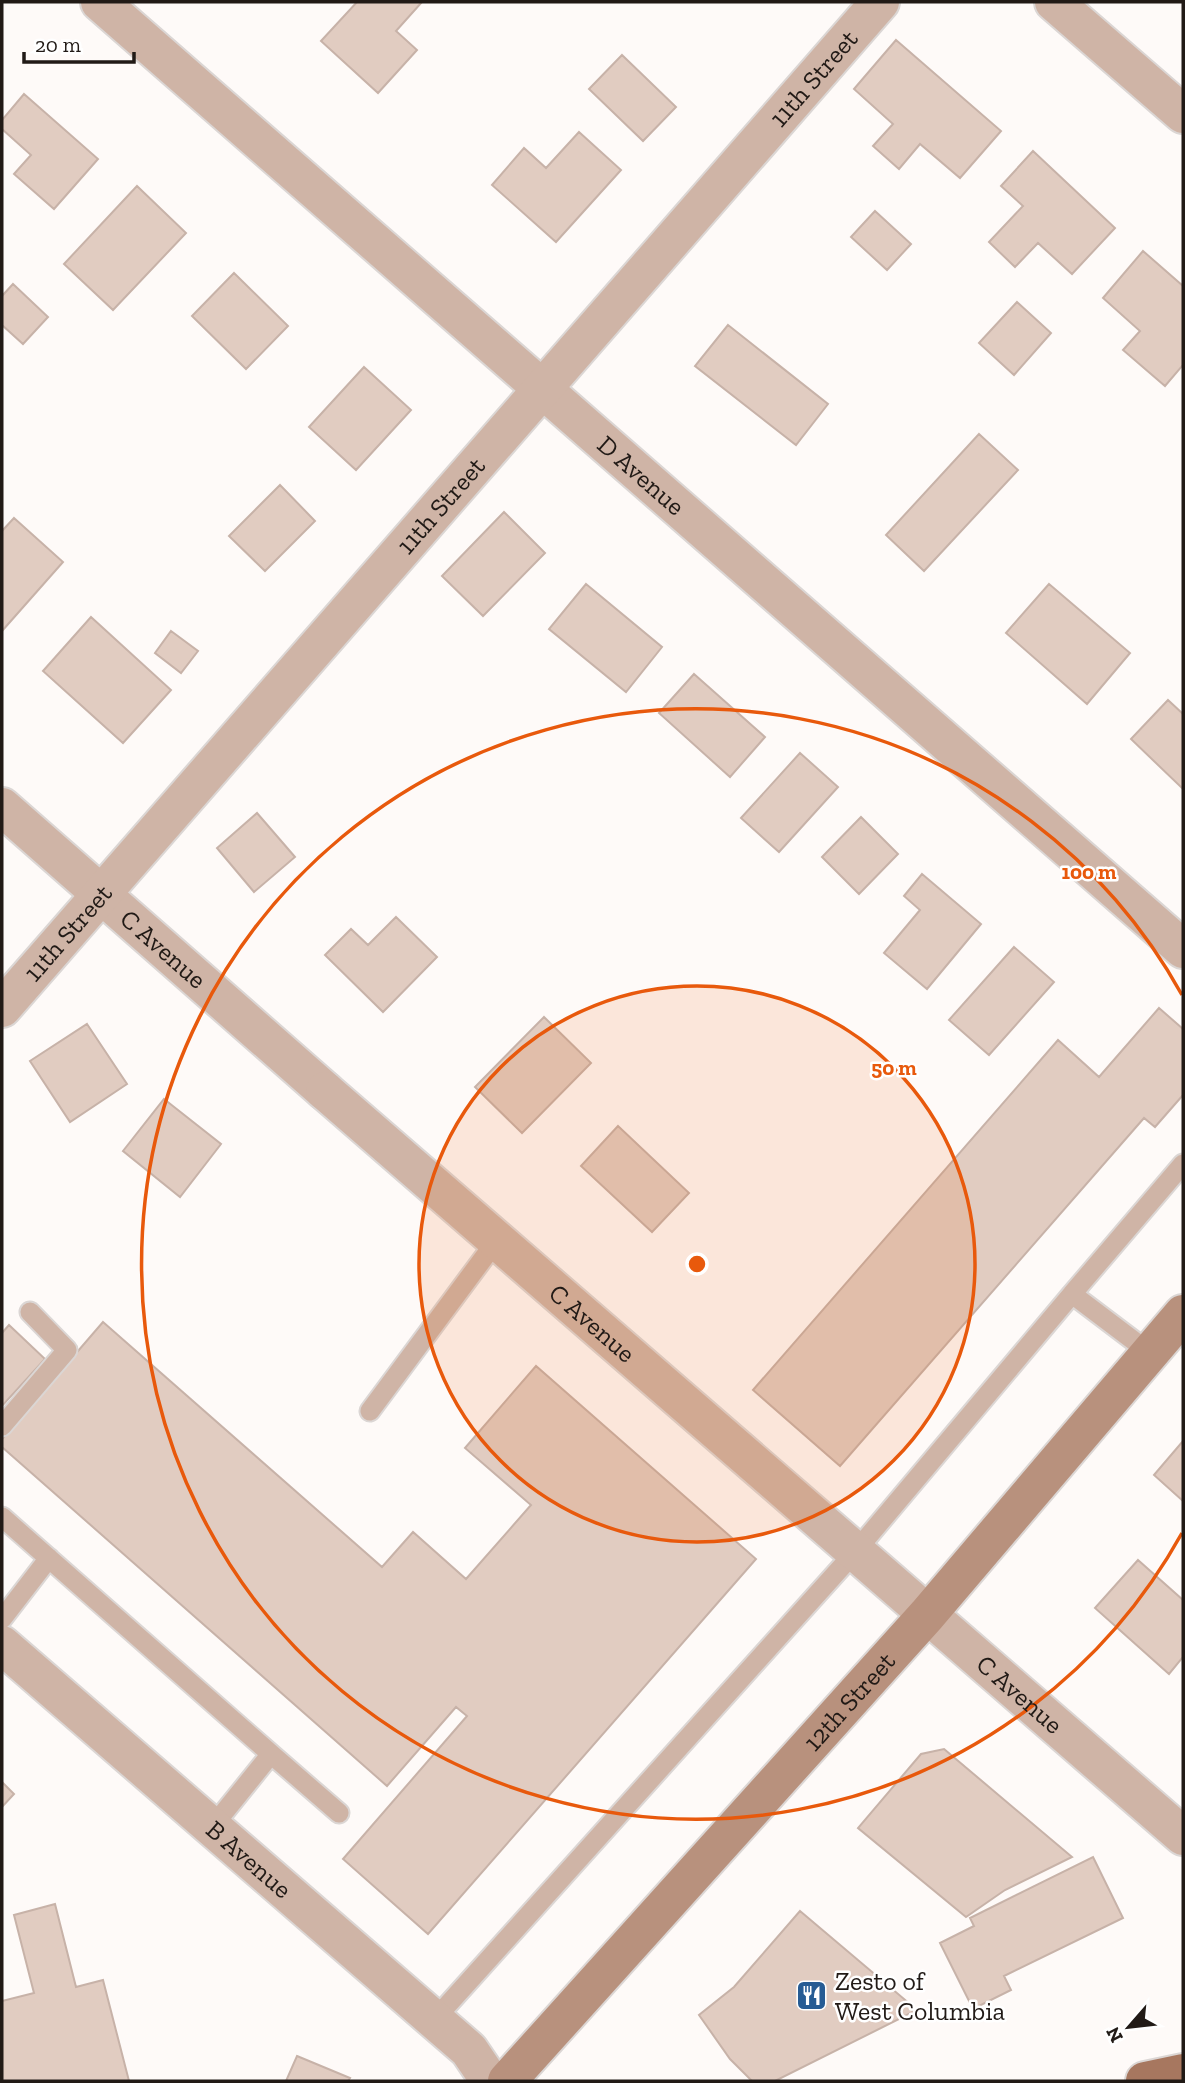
<svg xmlns="http://www.w3.org/2000/svg" width="1185" height="2083" font-family="'Zilla Slab',serif">
<rect width="100%" height="100%" fill="#fefaf8"/>
<path fill="#e1ccc1" stroke="#c7b2a8" stroke-width="2" d="M357,2H422L396,31L417,50L378,93L321,41Z
M896,40L1001,131L960,178L920,144L899,169L873,146L893,124L854,89Z
M622,55L676,107L643,141L589,89Z
M24,94L98,159L54,209L14,174L31,155L2,129V120Z
M579,132L621,170L556,242L492,185L524,148L546,168Z
M1033,151L1115,228L1072,274L1038,243L1015,267L989,242L1023,206L1001,186Z
M137,186L186,233L113,310L64,264Z
M875,211L911,244L887,270L851,237Z
M1143,251L1183,286V365L1165,386L1123,350L1140,331L1103,298Z
M234,273L288,326L246,369L192,316Z
M13,284L48,317L23,344L2,325V296Z
M1017,302L1051,333L1014,375L979,343Z
M728,325L828,404L796,445L695,366Z
M364,367L411,410L356,470L309,427Z
M979,434L1018,470L924,571L886,535Z
M280,485L315,521L265,571L229,536Z
M504,512L545,553L483,616L442,576Z
M14,518L63,562L2,631V531Z
M586,584L662,647L626,692L549,629Z
M1049,584L1130,653L1087,704L1006,633Z
M91,617L171,690L123,743L43,671Z
M171,631L198,651L181,673L155,653Z
M694,674L765,737L730,777L659,713Z
M1168,700L1183,714V789L1131,739Z
M800,753L838,787L779,852L741,818Z
M257,813L295,857L254,892L217,848Z
M861,817L898,854L859,894L822,857Z
M922,874L981,924L927,989L884,953L920,910L904,896Z
M396,917L437,957L383,1012L325,955L351,929L368,945Z
M1014,947L1054,982L989,1055L949,1020Z
M1159,1008L1183,1029V1095L1155,1127L1144,1118L840,1466L753,1390L1058,1040L1099,1077Z
M544,1017L591,1063L522,1133L475,1087Z
M87,1024L127,1084L70,1122L30,1061Z
M164,1099L221,1144L180,1197L123,1151Z
M618,1126L689,1193L652,1232L581,1166Z
M103,1322L382,1567L413,1532L466,1579L531,1505L465,1448L536,1366L756,1559L428,1934L343,1859L467,1716L456,1707L387,1786L2,1447V1439Z
M9,1325L45,1359L2,1406V1333Z
M1183,1441V1501L1154,1475Z
M1138,1560L1183,1600V1657L1169,1674L1095,1608Z
M944,1749L1072,1857L1005,1890L966,1917L858,1828L921,1754Z
M2,1782L14,1794L2,1807Z
M1093,1857L1123,1918L1004,1976L1011,1990L973,2009L940,1943L974,1926L970,1918Z
M55,1904L76,1987L103,1980L129,2081H2V2001L34,1993L14,1915Z
M800,1911L910,2004L913,2012L775,2081H752L730,2059L699,2015L734,1987Z
M297,2056L350,2078L348,2081H286Z"/>
<g fill="none" stroke-linecap="round" stroke-linejoin="round">
<defs>
<path id="service" d="M1150,1353L1072,1294L1183,1164
M370,1411L497,1240
M2,1426L67,1350L30,1312
M2,1517L271,1754L213,1826
M2,1619L49,1558
M271,1754L339,1813
M434,2020L855,1552L1072,1294"/>
<g id="minor">
<path id="s1" d="M100,2L1183,949"/>
<path d="M1054,2L1183,114"/>
<path id="s2" d="M2,807L325,1091"/>
<path id="s3" d="M2,1008L880,2"/>
<path id="s4" d="M2,1645L469,2050L490,2081"/>
</g>
<g id="tertiary">
<path id="s5" d="M325,1091L1183,1836"/>
</g>
<g id="secondary">
<path id="s6" d="M507,2081L927,1615L1183,1314"/>
</g>
<path id="primary" d="M1145,2081L1183,2073"/>
</defs>
<use href="#service" stroke="#dbd6d4" stroke-width="23"/>
<use href="#minor" stroke="#dbd6d4" stroke-width="42"/>
<use href="#tertiary" stroke="#dbd6d4" stroke-width="42"/>
<use href="#secondary" stroke="#dbd6d4" stroke-width="42"/>
<use href="#primary" stroke="#dbd6d4" stroke-width="42"/>
<use href="#service" stroke="#cfb4a6" stroke-width="19"/>
<use href="#minor" stroke="#cfb4a6" stroke-width="38"/>
<use href="#tertiary" stroke="#cfb4a6" stroke-width="38"/>
<use href="#secondary" stroke="#b8917d" stroke-width="38"/>
<use href="#primary" stroke="#a7775f" stroke-width="38"/>
</g>
<circle cx="697" cy="1264" r="278" fill="#e8590c" fill-opacity=".12"/>
<g fill="none" stroke="#e8590c" stroke-width="3.5">
<circle cx="697" cy="1264" r="278"/>
<path d="M1182 1533A555 555 0 1 1 1182 995"/>
</g>
<defs>
<symbol id="restaurant-square" viewBox="-11 -11 22 22"><rect x="-9" y="-9" width="18" height="18" rx="4" fill="#265c94" stroke="#fff"/><path d="M-5-6h1v4h1v-4h1v4h1v-4h1v5L-1.5 .5V6h-2V.5L-5-1ZM5-6V6H3V1.5H1.5Q1.5-4 5-6Z" fill="#fff"/></symbol>
</defs>
<g fill-rule="evenodd">
<use href="#restaurant-square" x="794" y="1978" width="35" height="35"/>
</g>
<g text-anchor="middle" stroke-width="5" stroke-linejoin="round" paint-order="stroke">
<g font-size="26" fill="#211a16" stroke="#fff">
<text dy="9" stroke="none"><textPath href="#s3" startOffset="1234">11th Street</textPath></text>
<text dy="9" stroke="none"><textPath href="#s1" startOffset="719">D Avenue</textPath></text>
<text dy="9" stroke="none"><textPath href="#s3" startOffset="667">11th Street</textPath></text>
<text dy="9" stroke="none"><textPath href="#s3" startOffset="100">11th Street</textPath></text>
<text dy="9" stroke="none"><textPath href="#s2" startOffset="215">C Avenue</textPath></text>
<text dy="9" stroke="none"><textPath href="#s5" startOffset="354">C Avenue</textPath></text>
<text dy="9" stroke="none"><textPath href="#s5" startOffset="920">C Avenue</textPath></text>
<text dy="9" stroke="none"><textPath href="#s6" startOffset="511">12th Street</textPath></text>
<text dy="9" stroke="none"><textPath href="#s4" startOffset="327">B Avenue</textPath></text>
</g>
<g font-size="26" fill="#211a16" stroke="#fff" text-anchor="start">
<text x="835" y="1990">Zesto of<tspan x="835" dy="30">West Columbia</tspan></text>
</g>
</g>
<circle cx="697" cy="1264" r="10" fill="#e8590c" stroke="#fff" stroke-width="3.5"/>
<g font-size="21" text-anchor="middle" font-weight="bold" fill="#e8590c" stroke="#fff" stroke-width="5" stroke-linejoin="round" paint-order="stroke">
<text x="1089" y="879">100 m</text>
<text x="894" y="1075">50 m</text>
</g>
<rect width="1185" height="2083" fill="none" stroke="#211a16" stroke-width="7"/>
<g transform="translate(1129 2027) rotate(242)" stroke="#ffffff" stroke-width="5" paint-order="stroke">
<path d="M0-5L12 26L0 18L-12 26Z" fill="#211a16"/>
<text y="-10" font-size="19" font-weight="bold" text-anchor="middle" fill="#211a16">N</text>
</g>
<path d="M24 52v10h110v-10" fill="none" stroke="#211a16" stroke-width="3.5"/>
<text x="35" y="52" font-size="21" fill="#211a16" stroke="#ffffff" stroke-width="5" paint-order="stroke">20 m</text>
</svg>
